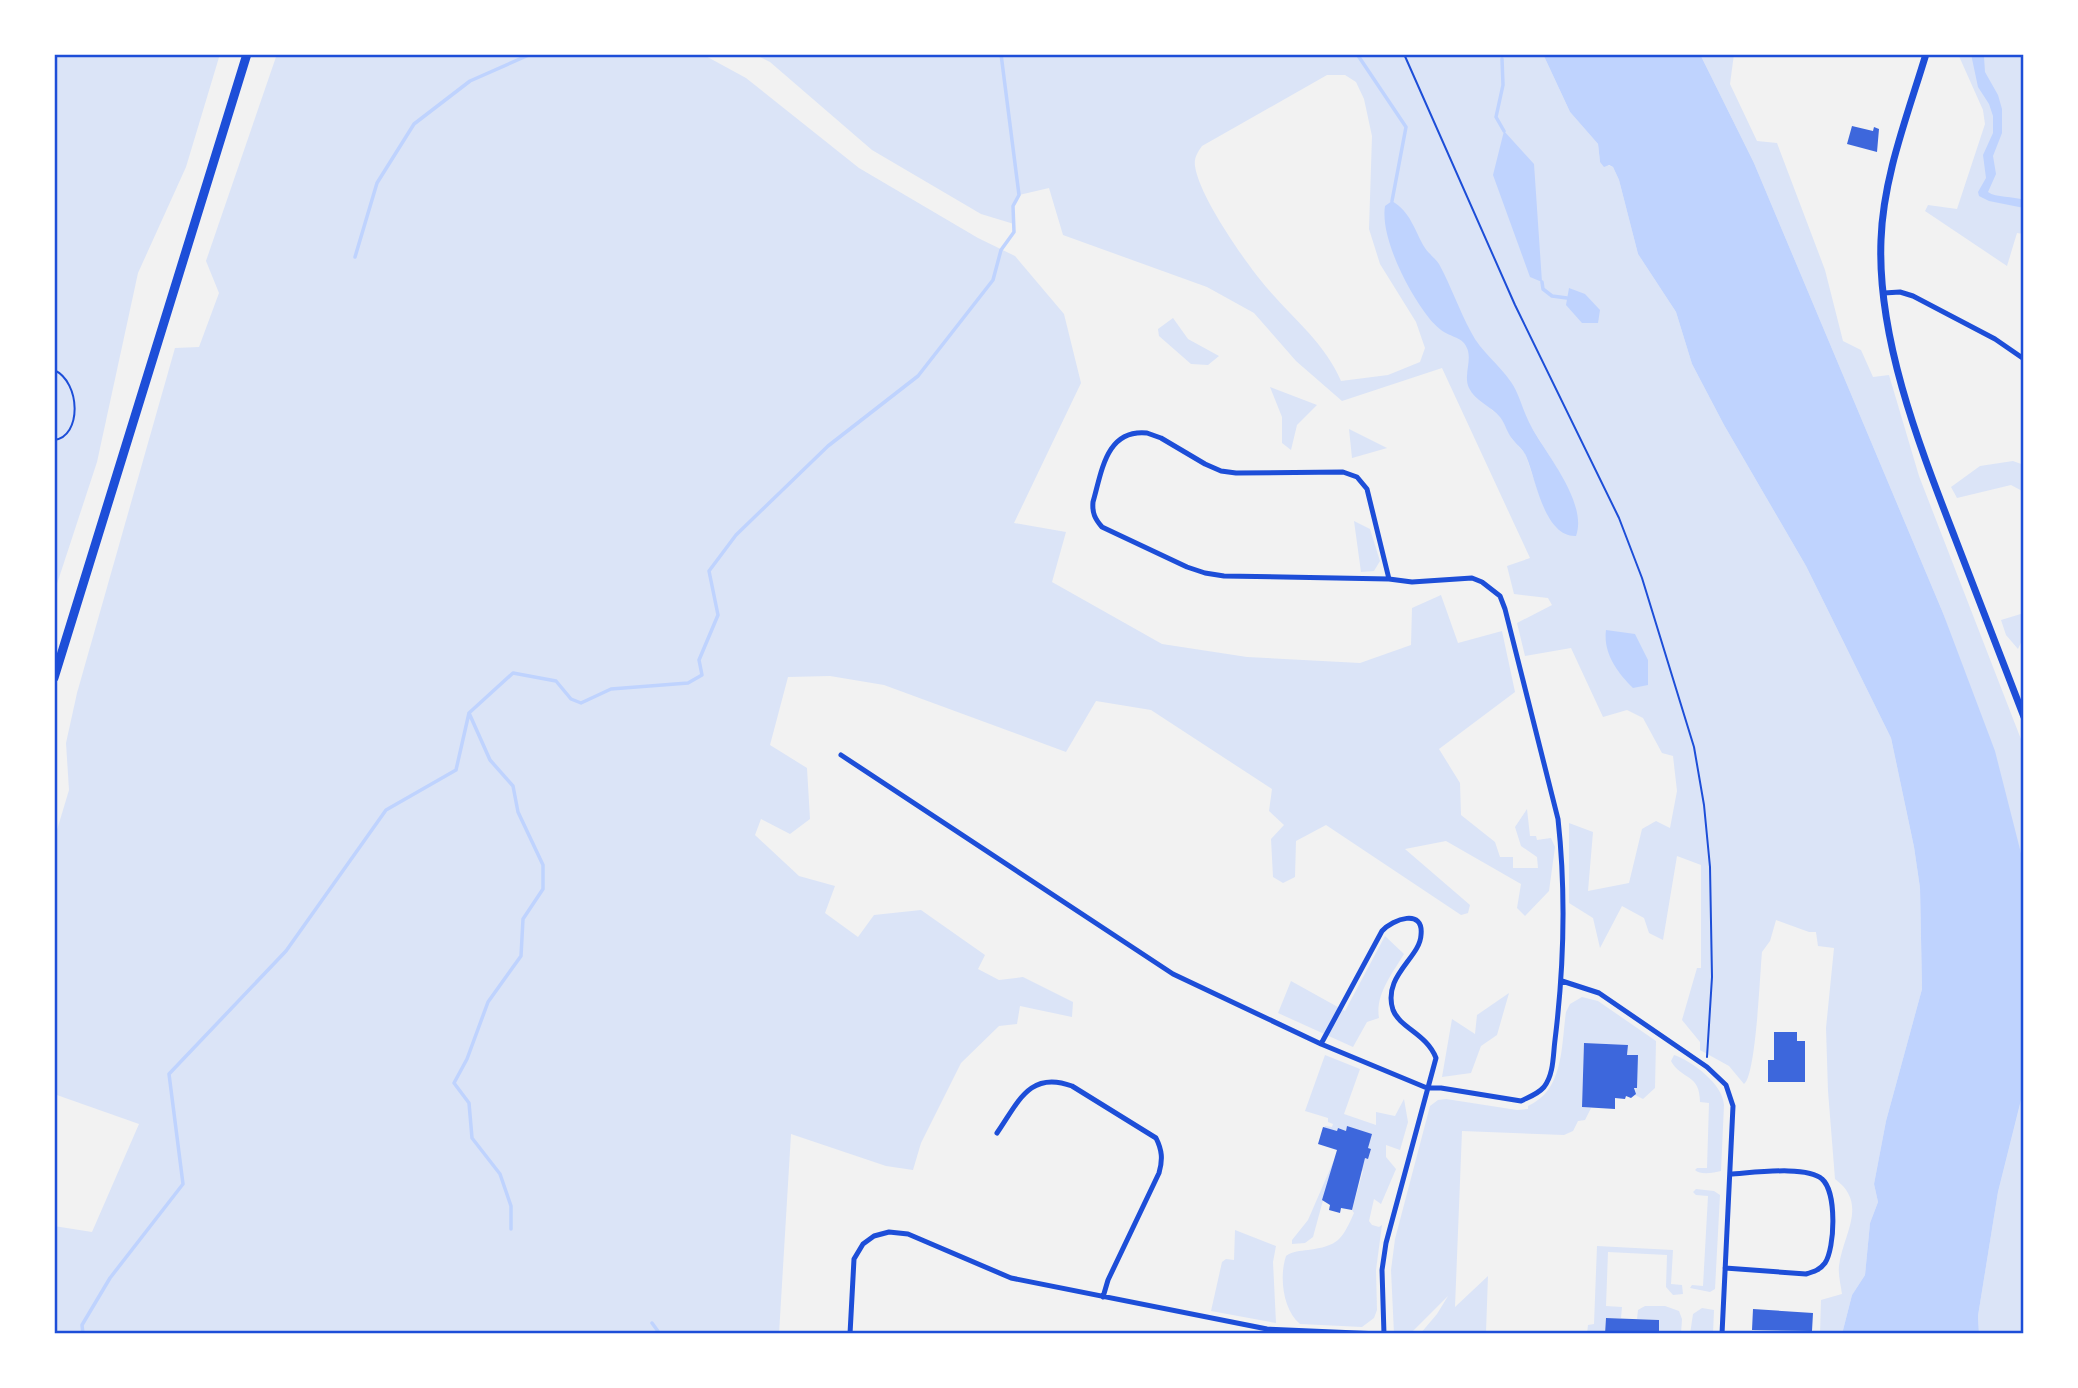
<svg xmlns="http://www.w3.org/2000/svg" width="2078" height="1388" font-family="'PT Serif',serif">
<rect width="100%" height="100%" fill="#f2f2f2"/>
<path fill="#dbe4f7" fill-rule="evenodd" d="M54,54H220L186,167L138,273L97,462L54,593Z
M277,54H702L746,78L859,168L978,238L1015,256L1064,314L1081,383L1014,523L1066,532L1052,582L1162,644L1247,657L1360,663L1411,645L1412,608L1441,595L1458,643L1502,631L1515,692L1439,749L1460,783L1461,815L1495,842L1500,857H1513V868H1538L1537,857L1521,846L1515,827L1527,809L1530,836H1536L1537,840L1551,838L1555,847L1549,891L1525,916L1517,908L1521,884L1446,841L1405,849L1470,905L1468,913L1461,915L1326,825L1296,841L1295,877L1283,883L1273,877L1271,839L1284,825L1269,811L1272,789L1151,710L1096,701L1066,752L884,685L830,676L788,677L770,745L807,768L810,819L790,834L761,819L755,835L799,876L835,886L825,913L858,937L874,915L921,910L985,955L978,969L999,980L1023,977L1073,1002L1072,1017L1020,1006L1017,1024L999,1026L961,1063L921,1143L913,1170L886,1166L791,1134L779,1334H54V1226L92,1232L139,1124L54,1094V840L69,790L66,743L77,693L175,348L199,347L219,293L206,261Z
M754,54H1543L1570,112L1598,144L1600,162L1613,167L1619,180L1638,254L1676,312L1692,364L1724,425L1806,566L1891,738L1914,847L1920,888L1922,989L1886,1121L1874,1184L1878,1202L1870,1223L1865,1275L1852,1295L1842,1334H1820L1821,1300L1842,1294C1841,1286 1838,1275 1839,1266C1843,1234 1869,1204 1835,1179L1828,1091L1826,1028L1834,948L1818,946L1816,932H1809L1776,920L1770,941L1762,952C1760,973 1756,1076 1744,1084L1729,1066L1700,1050V1042L1682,1020L1697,968H1701V865L1677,856L1663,940L1649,933L1644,918L1622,906L1600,948L1593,918L1569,903V823L1593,832L1588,891L1629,883L1642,829L1656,821L1670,828L1677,791L1673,756L1662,753L1643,718L1627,710L1603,717L1571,648L1525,656L1517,623L1552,605L1548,598L1514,594L1507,566L1530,558L1442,368L1342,401L1296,361L1254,313L1207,287L1063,235L1049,188L1019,195L1013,206L1014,224L981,214L872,150L770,62ZM1327,75H1345L1356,82L1364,99L1372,136L1369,229L1380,264L1416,322L1425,348L1420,362L1388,375L1341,381C1324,340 1285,312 1258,277C1240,254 1199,195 1195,166C1194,158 1197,153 1202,146ZM1470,363L1530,425L1557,468L1540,497L1525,453L1512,439L1501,417L1492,410L1467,375Z
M1700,54H1734L1730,84L1757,141L1777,143L1825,270L1843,341L1861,350L1873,377L1889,375L1919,476L2024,747V865L2009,811L1943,613L1754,163Z
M1958,54H2024V234L2017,233L2007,266L1925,211L1928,205L1957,209L1985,124L1983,110Z
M1173,318L1188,339L1219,356L1208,365L1191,364L1159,336L1158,329Z
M1270,387L1317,405L1297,425L1291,450L1282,443V417Z
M1349,429L1387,448L1352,458Z
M2013,461L2024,465V492L2011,485L1957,498L1951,487L1980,466Z
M1354,521L1370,529L1380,561L1374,571L1361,572Z
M2024,613V636L2018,649L2006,635L2001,620Z
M1385,936L1404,954C1392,974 1375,995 1379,1018L1367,1022L1353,1047L1278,1013L1291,981L1345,1011Z
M1509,993L1497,1035L1481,1046L1471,1073L1442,1077L1452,1019L1475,1034L1477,1015Z
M1582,997L1598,1001L1656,1041L1655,1088L1643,1099L1635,1095L1637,1055H1627L1628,1045L1584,1043L1582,1107L1591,1108L1585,1120L1578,1121L1573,1131L1564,1135L1462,1131L1455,1307L1488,1276L1486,1332L1490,1334H1420L1437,1314L1448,1296L1410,1334H1394L1391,1270L1395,1239L1430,1106L1438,1100L1446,1099L1517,1110L1528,1109V1106C1564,1090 1561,1047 1566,1012L1570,1004Z
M1325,1055L1360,1069L1344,1114L1376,1125V1112L1395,1116L1404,1099L1408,1122L1400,1150L1386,1145V1157L1396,1169L1381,1204L1374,1199L1369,1221L1372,1225L1379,1227L1382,1225L1376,1270L1377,1310L1374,1318L1362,1327L1300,1324C1283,1310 1279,1277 1286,1256C1293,1251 1300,1251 1308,1250C1338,1246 1342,1240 1354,1213L1352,1210L1363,1171L1361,1170L1365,1158H1368L1371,1150L1368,1148L1371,1134L1347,1127L1346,1131L1338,1128L1337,1131L1324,1128L1325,1126L1332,1127L1333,1124L1328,1122V1118L1305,1111Z
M1674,1055C1692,1061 1723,1084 1724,1105L1721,1171C1713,1173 1700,1175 1695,1170L1697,1168H1707L1709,1103L1700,1102C1700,1073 1681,1080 1671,1061Z
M2024,1088V1334H1979L1978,1316L1998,1192Z
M1334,1160L1313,1237L1305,1243L1292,1244V1240L1308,1220Z
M1696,1189L1714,1191L1720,1195L1715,1289L1710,1292L1690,1288L1692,1285L1703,1286L1708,1196L1696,1195L1693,1192Z
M1235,1230L1276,1246L1273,1262L1276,1323L1211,1311L1222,1262L1226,1259L1234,1260Z
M1597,1246L1673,1250L1671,1284L1682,1285L1683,1294L1673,1295L1666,1287L1667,1255L1608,1252L1606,1306L1622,1307L1621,1318H1606L1605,1334H1587L1588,1325L1594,1324Z
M1645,1306H1665L1679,1311L1682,1319L1681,1334H1659V1320L1637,1319L1638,1310Z
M1702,1308L1714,1310L1713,1334H1690L1693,1314Z"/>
<path fill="#bfd3fe" d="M1543,54H1700L1754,163L1943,613L1995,751L2024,865V1088L1998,1192L1978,1316L1979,1334H1842L1852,1295L1865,1275L1870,1223L1878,1202L1874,1184L1886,1121L1922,989L1920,888L1914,847L1891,738L1806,566L1724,425L1692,364L1676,312L1638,254L1619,180L1613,167L1609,165L1604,167L1600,162L1598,144L1570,112Z
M1971,54L1984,57L1985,72L1998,95L2002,109V133L1993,156L1996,174L1988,192C1996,198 2013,196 2024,200V208L1989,201L1979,196L1978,192L1986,178L1983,155L1993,133V116L1989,104L1978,87Z
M1504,131L1534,164L1542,282L1530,277L1493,175Z
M1392,201C1411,212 1414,230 1425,248C1429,254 1435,258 1439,264C1451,286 1459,310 1471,332C1481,352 1499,364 1511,382C1520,395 1523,412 1531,426C1546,454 1588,503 1576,536C1544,537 1536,479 1526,456C1523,449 1517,445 1513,440C1507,433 1505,423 1500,417C1491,406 1475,401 1469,388C1462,373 1476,356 1463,342C1458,337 1450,336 1444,332C1439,329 1433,323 1429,318C1409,293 1380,238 1385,206Z
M1569,288L1585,294L1600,310L1598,323H1582L1566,305Z
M1606,630L1635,634L1648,660V685L1633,688C1617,672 1603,653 1606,630Z"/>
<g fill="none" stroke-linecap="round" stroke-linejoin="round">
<path stroke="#bfd3fe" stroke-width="3.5" d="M1357,54L1406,127L1392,201
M1502,59L1503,85L1496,117L1504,131
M355,257L377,183L414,124L470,81L531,54
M1542,282L1543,289L1552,296L1567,298
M469,713L490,760L513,786L518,812L543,865V889L523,919L521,956L488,1002L467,1059L454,1083L469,1103L472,1138L500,1174L511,1206V1229
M652,1323L660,1334
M83,1334L82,1325L110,1278L183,1184L169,1074L286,951L386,810L456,770L469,713L513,673L556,681L571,699L581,703L611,689L688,683L702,675L699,660L718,615L709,571L736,535L828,446L918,376L993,280L1001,250L1014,232L1013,206L1019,195L1001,54"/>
</g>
<path fill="#3d67dc" d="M1852,126L1873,131L1874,127L1879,129L1877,152L1847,144Z
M1774,1032H1797V1041H1805V1082H1768V1060H1774Z
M1584,1043L1628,1045L1627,1055H1638L1637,1088H1634L1636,1094L1631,1098L1626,1096L1625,1099L1615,1098V1109L1582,1107Z
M1347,1126L1372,1134L1368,1148L1371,1149L1368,1159L1365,1158L1352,1210L1341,1208L1340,1213L1329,1210L1330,1205L1322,1200L1337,1150L1318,1144L1323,1127L1337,1131L1338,1128L1346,1131Z
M1753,1309L1813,1313L1812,1331L1752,1330Z
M1606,1318L1659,1320V1334H1605Z"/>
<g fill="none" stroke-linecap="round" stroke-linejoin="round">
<path stroke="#1d4ed8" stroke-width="2" d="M1404,54L1515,305L1619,518L1642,578L1694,747L1704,805L1710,867L1712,977L1707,1057
M54,370C81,382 82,437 54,440"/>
<path stroke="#1d4ed8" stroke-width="5" d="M1884,293L1900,292L1913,296L1995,339L2024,359
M841,755L1173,974L1321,1044L1427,1088H1441L1521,1101C1529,1097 1538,1094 1544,1087C1554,1074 1553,1055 1555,1040C1564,967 1566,892 1558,819L1505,609L1500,596L1482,582L1472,578L1412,582L1389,579L1367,489L1357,477L1343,472L1236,473L1221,471L1205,464L1161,438L1147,433C1106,429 1102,471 1093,502C1092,513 1095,519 1102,527L1187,567L1205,573L1224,576L1389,579
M1562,981L1599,993L1707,1067L1726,1085L1733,1106L1722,1334
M1321,1044L1382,931C1393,919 1424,908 1421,935C1420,958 1382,976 1393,1010C1400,1028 1427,1034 1436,1058L1386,1243L1382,1270L1384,1334
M997,1133C1018,1103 1029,1070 1072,1086L1156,1138C1162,1150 1163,1159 1159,1173L1108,1280L1103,1297
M1725,1268L1806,1274C1813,1272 1820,1270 1825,1263C1835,1248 1837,1192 1822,1179C1807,1165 1751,1173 1730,1174
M850,1334L854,1259L863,1244L874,1236L889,1232L908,1234L1011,1278L1267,1329L1380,1334"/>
<path stroke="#1d4ed8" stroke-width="7" d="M1926,54C1908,114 1883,177 1881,240C1877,339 1920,447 1955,538C1978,597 2001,657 2024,717"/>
<path stroke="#1d4ed8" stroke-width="9" d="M54,678L247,54"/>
</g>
<rect width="2078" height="1388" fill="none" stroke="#ffffff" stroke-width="112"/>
<rect x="56" y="56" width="1966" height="1276" fill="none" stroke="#1d4ed8" stroke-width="2.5"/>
</svg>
